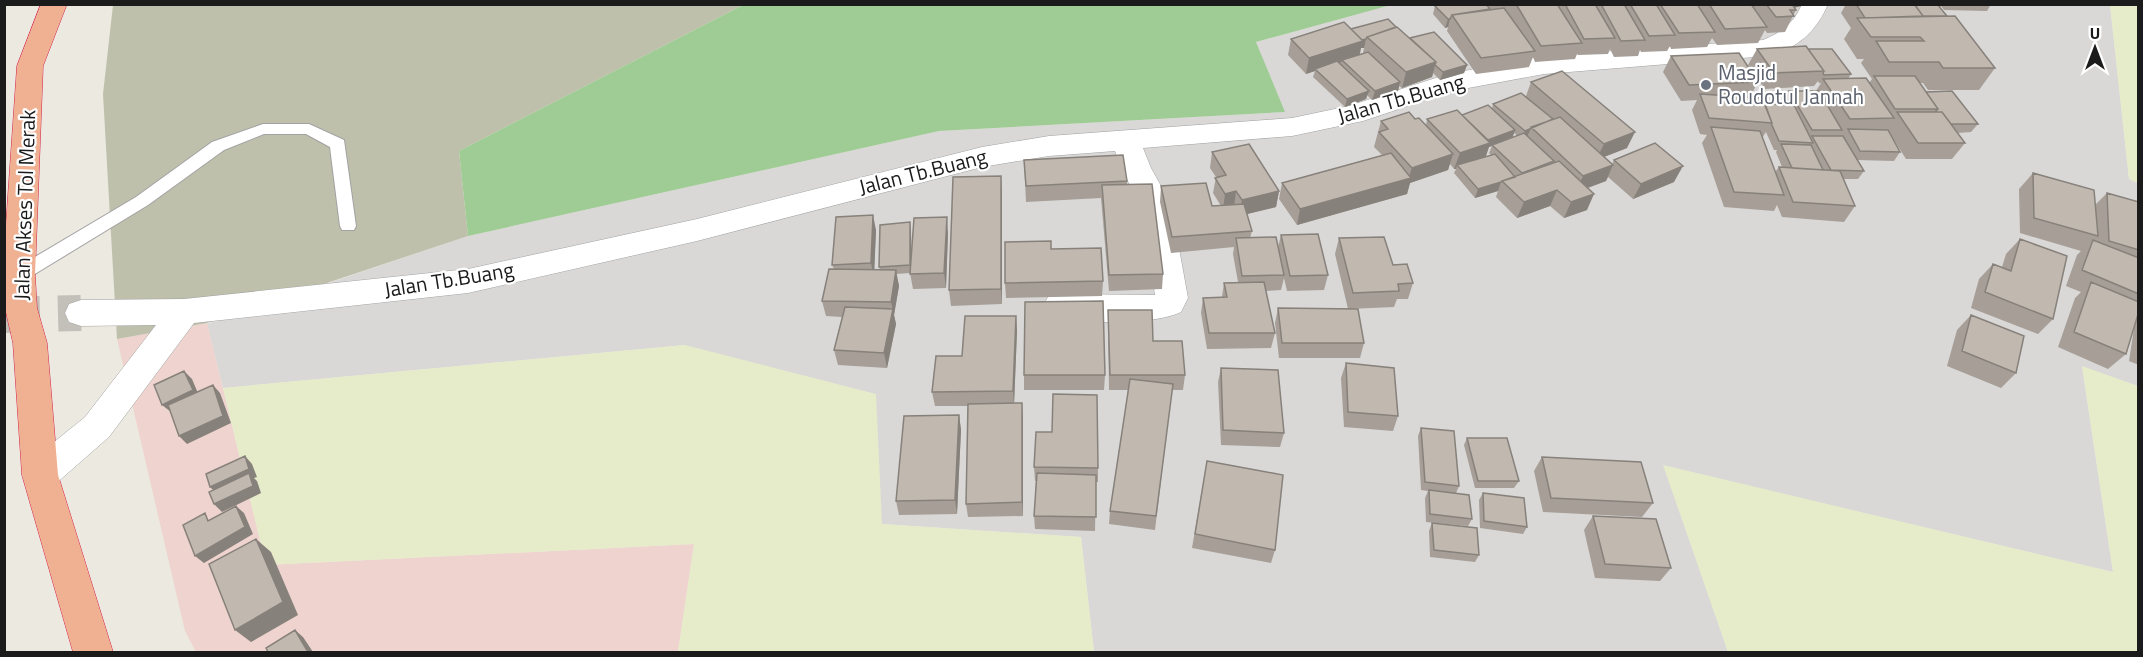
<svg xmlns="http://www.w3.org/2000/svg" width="2143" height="657" font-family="'Titillium Web',sans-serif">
<rect width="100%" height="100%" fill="#ece9e0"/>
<path fill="#d9d8d7" d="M1391,5H2110L2129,179L2138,183V386L2082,367L2113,572L1664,466L1728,652H1094L1081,537L882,524L685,345L223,388L207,324L468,236L939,131L1284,112L1256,42Z"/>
<path fill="#eed3ce" d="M207,323L266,565L694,544L678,652H196L185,631L117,339Z"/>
<path fill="#bec0ac" d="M113,5H743L459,151L468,236L207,323L117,339L103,94Z"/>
<path fill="#e6ecca" d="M2110,5H2138V183L2129,179Z
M685,345L876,394L882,524L1081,537L1094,652H678L694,544L266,565L223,388Z
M2082,366L2138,386V652H1728L1663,465L2113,572Z"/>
<path fill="#9fcc94" d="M743,5V4L1391,5L1256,42L1285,112L939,131L468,236L459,151Z"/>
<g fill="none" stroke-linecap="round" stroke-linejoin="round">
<path stroke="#c2c0b9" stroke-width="36" stroke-dasharray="36 18" stroke-linecap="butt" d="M4,315L81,313"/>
<defs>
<path id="service" d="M263,124H309L344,140L356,226L354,230H342L340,226L330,147L306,134H264L224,150L148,205L25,280L19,281L13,280L10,275L13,270L136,197L212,142Z"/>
<path id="minor" d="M1802,4H1828C1816,33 1796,49 1767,56L1544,74L1452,91L1363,121L1292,136L1143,148L1151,168L1171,204L1188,298L1181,312C1152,326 1078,324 1048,315L1043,306L1048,297L1059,294L1155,295L1141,204L1122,171L1115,151L1049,156L982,167L697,241L468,293L194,323L109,437L53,486L40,491L27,486L22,475L27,464L85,417L156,325L81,326L69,322L65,313L69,304L81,300L184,299L468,269L697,219L982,147L1049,136L1292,118L1349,106L1448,74L1544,56L1763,40C1782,32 1794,23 1802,4Z"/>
<path id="trunk" d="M41,4H67L43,66L35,275L37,308L47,343L58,475L113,652H73L22,475L13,343L5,308L4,253L17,66Z"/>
</defs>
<use href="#service" stroke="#a2a2a2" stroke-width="2"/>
<use href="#minor" stroke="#a2a2a2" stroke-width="1"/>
<use href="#trunk" stroke="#d3244f" stroke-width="1"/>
<use href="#service" fill="#fff" fill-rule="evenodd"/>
<use href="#minor" fill="#fff" fill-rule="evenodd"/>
<use href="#trunk" fill="#f0b092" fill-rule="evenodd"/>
</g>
<path fill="#a69e97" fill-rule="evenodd" d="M1487,4H1697L1699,7L1700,4H1801V6L1794,8L1796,10L1785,32L1767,33L1765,30L1758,43L1717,45L1712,38L1707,47L1671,49L1670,46L1667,51L1641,52L1640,50L1638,56L1614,57L1610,49L1608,54L1578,55L1577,54L1575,59L1535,62L1533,57L1529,67L1476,74L1447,31L1448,27L1445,28L1433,14L1435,6L1489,7Z
M1846,4H1991L1987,11L1944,10L1941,6L1940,8L1995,68L1979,90H1928L1923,83H1920L1926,92L1978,124L1971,132L1957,133L1965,143L1952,159H1906L1892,137L1900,152L1894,161L1857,160L1864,171L1858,179H1843L1855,206L1844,222L1782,217L1777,205L1774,211L1724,207L1702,143L1707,135L1700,134L1692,110L1697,100L1681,101L1663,72L1671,56L1758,82L1750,97L1765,104L1787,105L1784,100L1789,91H1816L1821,83H1819L1818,81L1814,86L1765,89L1748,65L1757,49H1808L1851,74L1848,79L1869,83L1872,79L1861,63L1864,59H1857L1844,39L1851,28L1841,13ZM1766,132L1774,150H1777L1776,152L1782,167H1779L1775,172L1762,138Z
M1396,27L1410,38L1467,65L1464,73L1440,80L1433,73L1432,77L1402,88L1399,86L1398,91L1372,100L1367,95L1366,99L1345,107L1313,77L1315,71L1306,74L1288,55L1291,39L1351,29ZM1361,48H1364L1363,53L1360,54Z
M1531,82L1627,148L1604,157L1612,164L1614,160L1674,182L1633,199L1608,177L1606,181L1588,188L1587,210L1564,218L1550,206L1517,218L1496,197L1498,191L1475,198L1454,173L1456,169H1454L1450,164L1448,170L1410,183L1407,194L1297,225L1279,199L1282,183L1382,155L1374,147L1381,121L1415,119L1426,125L1427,119L1462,115L1492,109L1493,104L1526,96ZM1514,133L1518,136L1512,138ZM1492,146L1489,153L1491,155L1485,157L1489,147Z
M1212,152L1279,191L1276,207L1247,214L1252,231L1250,238L1278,247L1281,235L1328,275L1324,290L1287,291L1284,278L1281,290L1266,291L1275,333L1271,348L1207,349L1201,313L1203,298L1222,297L1224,283L1238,282L1233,254L1234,247L1171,253L1160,202L1161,186L1212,206H1221L1213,193L1216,177L1210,168Z
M1024,160L1127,181V184L1163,274L1162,289L1109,291L1101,198L1026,202Z
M2033,173L2095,205L2107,193L2139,202V365L2129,361L2135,322L2126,354L2108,369L2058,347L2075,298L2081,292L2066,286L2077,255L2081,251L2020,233L2019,189Z
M1002,191V304L951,306L949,290Z
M876,230L874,270H880L879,267L911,231V258L948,233L946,288L913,289L910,273L896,274L899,286L894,315L896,324L887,368L838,365L834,350L842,317L826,316L822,301L834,269L832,265Z
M1339,238L1393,265L1413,283L1408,299H1397L1394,307L1348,309L1335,254Z
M2020,239L2053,319L2038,334L1971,308L1979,279L1993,264L2002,267L2006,254Z
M1051,249L1103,281L1102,296L1006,298L1005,283Z
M1278,308L1364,343L1360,358H1279L1275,323Z
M1108,310L1153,341L1185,375L1183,390H1172L1155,530L1109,524L1110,511L1128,390H1109L1108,325Z
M1971,315L2016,373L2001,388L1947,366L1957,330Z
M1016,316L1017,331L1014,403L1023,418V516L968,517L966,504L968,406H935L932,392L962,356Z
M1346,363L1398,416L1393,431L1344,427L1341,378Z
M1221,368L1284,433L1280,447L1221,445L1218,382Z
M1024,375H1105L1104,390H1024Z
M959,415L961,430L957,514L899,515L896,501Z
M1421,428L1459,486L1456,493L1472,519L1468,526L1426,522L1425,498L1428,491L1421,490L1418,436Z
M1467,438L1519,481L1514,488H1475L1464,445Z
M1542,457L1653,503L1642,517L1543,512L1534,471Z
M1207,461L1275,550L1271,563L1192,548Z
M1034,467L1098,468V482H1096L1095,531L1035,529L1034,516L1036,481H1035Z
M1483,493L1527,527L1523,534L1480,528L1479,500Z
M1593,516L1671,568L1660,581L1595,578L1584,530Z
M1432,523L1479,555L1475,562L1430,557L1429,531Z"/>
<path fill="#87817b" d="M1788,4H1801V6L1785,10Z
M1448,19H1450L1448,27L1445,28Z
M1366,39L1364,48H1361L1359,57L1342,60V62L1317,70L1315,69V71L1306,74L1309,58Z
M1436,62L1432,77L1402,88L1406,72Z
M1467,65L1464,73L1440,80L1443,72Z
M1400,82L1398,91L1372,100L1375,91Z
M1369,91L1366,99L1345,107L1347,99Z
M1531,128L1527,137L1522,139L1525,131Z
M1515,130L1512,139L1489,147L1485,159L1457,165L1456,169H1454L1460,153L1486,141Z
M1635,132L1627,148L1596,160L1604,144Z
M1453,154L1448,170L1410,183L1407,194L1297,225L1300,209L1408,179L1412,168Z
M1613,165L1606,181L1576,192L1583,176Z
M1683,166L1674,182L1633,199L1641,184Z
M1001,176L1002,191V304L1001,289Z
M1501,182L1498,191L1475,198L1478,189Z
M1557,190L1550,206L1517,218L1524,202Z
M1236,191L1234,207L1223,210L1225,194Z
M1279,191L1276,207L1239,216L1242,200Z
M1594,194L1587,210L1564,218L1571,202Z
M873,215L876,230L874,278L871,263Z
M947,217L948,233L946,288L944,273Z
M910,222L911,231L912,273L910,265Z
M896,270L899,286L894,315L896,324L887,368L884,353L893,311L891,302Z
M1016,316L1017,331L1014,406L1013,391Z
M184,371L192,379L200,398L171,412L162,405Z
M213,385L220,393L231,423L187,444L179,436Z
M1022,403L1023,418V516L1022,502Z
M959,415L961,430L957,514L955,500Z
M245,456L252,464L257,477L254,478L257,481L261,493L222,512L214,504L218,495L210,487Z
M236,506L244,513L253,534L204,563L195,556Z
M256,539L271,552L298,615L251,642L235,630Z
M295,630L303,637L313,652H308Z"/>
<path fill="#c1b8b0" stroke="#87817b" stroke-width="1.5" d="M1441,4H1486L1490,9L1452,15L1450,19H1448L1435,6Z
M1516,4H1557L1582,43L1541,46Z
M1565,4H1595L1615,38L1584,39Z
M1601,4H1624L1645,40L1621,41Z
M1630,4H1656L1675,35L1649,36Z
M1660,4H1697L1715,32L1679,33Z
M1709,4H1751L1767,27L1725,29Z
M1766,4H1792L1796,10H1790L1794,16L1776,17Z
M1856,4H1914L1923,16L1865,18Z
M1937,4L1947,16H1923L1915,5Z
M1504,8L1535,51L1481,58L1452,15Z
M1955,16L1995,68H1943L1939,62H1889L1876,41H1924L1920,37H1871L1857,18Z
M1388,19L1396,27L1367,37L1366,39L1362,40L1351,29Z
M1344,22L1363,41L1309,58L1291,39Z
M1397,27L1436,62L1406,72L1367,37Z
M1434,32L1467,65L1443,72L1435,65L1436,62L1410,38Z
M1806,46L1824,71L1774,73L1757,49Z
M1808,49H1832L1851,74L1824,75L1823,73L1824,71Z
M1368,52L1400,82L1375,91L1342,60Z
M1739,53L1758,82L1689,85L1671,56Z
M1337,61L1369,91L1347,99L1315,69Z
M1562,71L1635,132L1604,144L1531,82Z
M1874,76H1915L1938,109H1895Z
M1866,78L1894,118L1850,119L1823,79Z
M1789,91H1819L1842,130H1812Z
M1952,91L1978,124H1951L1942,112H1937L1936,111L1938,109L1926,92Z
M1521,93L1553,119L1525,131L1493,104Z
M1700,94L1762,98L1772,123L1709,118Z
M1765,104L1794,105L1813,143L1779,141L1771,123H1772Z
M1488,105L1515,130L1488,140L1462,115Z
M1457,110L1490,143L1460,153L1427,119Z
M1409,112L1415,119L1419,118L1453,154L1412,168L1379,132L1388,129L1381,121Z
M1897,112H1942L1965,143H1918Z
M1560,117L1613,165L1583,176L1531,127Z
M1711,127L1760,131L1784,195L1734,192Z
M1848,129L1888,130L1900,152L1860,151Z
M1524,133L1554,161L1522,173L1492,145Z
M1812,136H1843L1864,171L1831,170Z
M1655,143L1683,166L1641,184L1614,160Z
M1249,144L1279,191L1242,200L1236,191L1225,194L1215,178L1226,175L1212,152Z
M1781,144L1811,145L1823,170L1792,168Z
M1391,153L1411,178L1300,209L1282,183Z
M1495,154L1515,177L1502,181L1501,182L1478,189L1457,165Z
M1123,155L1127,181L1026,186L1024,160Z
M1559,161L1594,194L1571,202L1557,190L1524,202L1502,181Z
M1779,167L1840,171L1855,206L1793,202Z
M2033,173L2094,190L2098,236L2034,218Z
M1001,176V289L949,290L953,177Z
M1206,183L1212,206L1244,204L1252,231L1172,237L1161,186Z
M1152,184L1163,274L1109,275L1102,185Z
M2107,193L2139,202V250L2109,241Z
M873,215L871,263L832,265L836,217Z
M947,217L944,273L910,274L914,218Z
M910,222V265L879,267L880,225Z
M1318,234L1328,275L1290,276L1281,235Z
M1276,237L1284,275L1242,276L1236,238Z
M1384,237L1393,265L1407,264L1413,283L1398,284L1399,291L1353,293L1339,238Z
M2020,239L2067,256L2053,319L1985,292L1993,264L2011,271Z
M2093,240L2139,258V294L2082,270Z
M1051,241V249L1101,248L1103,281L1005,283V242Z
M829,269L896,270L891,302L822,301Z
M1264,282L1275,333H1209L1203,298L1227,297L1224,283Z
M2091,282L2139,302V311L2126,354L2074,332Z
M1103,301L1105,375H1024L1025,302Z
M845,307L893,309L884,353L834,350Z
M1278,308L1358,309L1364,343H1282Z
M1108,310H1152L1153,341H1182L1185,375H1110Z
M1971,315L2024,336L2016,373L1962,351Z
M965,316H1016L1013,391L932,392L936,356H962Z
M1346,363L1394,368L1398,416L1348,412Z
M1221,368L1278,370L1284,433L1223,430Z
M184,371L193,390L162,405L154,385Z
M1130,379L1173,384L1156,516L1110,511Z
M213,385L223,416L179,436L168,405Z
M1053,394L1097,395L1098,468L1034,467L1036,432H1052Z
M1022,403V502L966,504L968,404Z
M959,415L955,500L896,501L904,416Z
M1421,428L1454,431L1459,486L1425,482Z
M1467,438H1507L1519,481H1478Z
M245,456L249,469L210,487L206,474Z
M1542,457L1641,462L1653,503L1551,498Z
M1207,461L1283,475L1275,550L1195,534Z
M249,473L253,486L214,504L209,492Z
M1037,473L1096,475V517L1034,516Z
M1429,490L1469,495L1472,519L1430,514Z
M1483,493L1524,498L1527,527L1484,521Z
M236,506L245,527L195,556L183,525L205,513L208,521Z
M1593,516L1656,519L1671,568L1605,564Z
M1432,523L1477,528L1479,555L1434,550Z
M256,539L283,602L235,630L209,564Z
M295,630L308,652H268L266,648Z"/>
<circle fill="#6b7280" stroke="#fff" stroke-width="2" cx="1706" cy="85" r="6"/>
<g text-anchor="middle" stroke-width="4.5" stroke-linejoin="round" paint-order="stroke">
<g font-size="21" fill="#5b616d" stroke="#fff" text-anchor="start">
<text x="1718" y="80">Masjid<tspan x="1718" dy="24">Roudotul Jannah</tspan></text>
</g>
<g font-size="21" fill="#1b1b1b" stroke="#fff">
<text transform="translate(1401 99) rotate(-16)" y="7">Jalan Tb.Buang</text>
<text transform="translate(923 172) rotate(-14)" y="7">Jalan Tb.Buang</text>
<text transform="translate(25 205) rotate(-88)" y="7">Jalan Akses Tol Merak</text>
<text transform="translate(449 280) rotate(-9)" y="7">Jalan Tb.Buang</text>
</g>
</g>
<rect width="2143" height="657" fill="none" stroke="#1b1b1b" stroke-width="12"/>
<g transform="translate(2095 48)" stroke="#ffffff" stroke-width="4.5" paint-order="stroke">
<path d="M0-4.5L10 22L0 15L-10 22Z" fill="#1b1b1b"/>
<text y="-9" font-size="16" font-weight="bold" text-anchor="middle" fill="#1b1b1b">U</text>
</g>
</svg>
